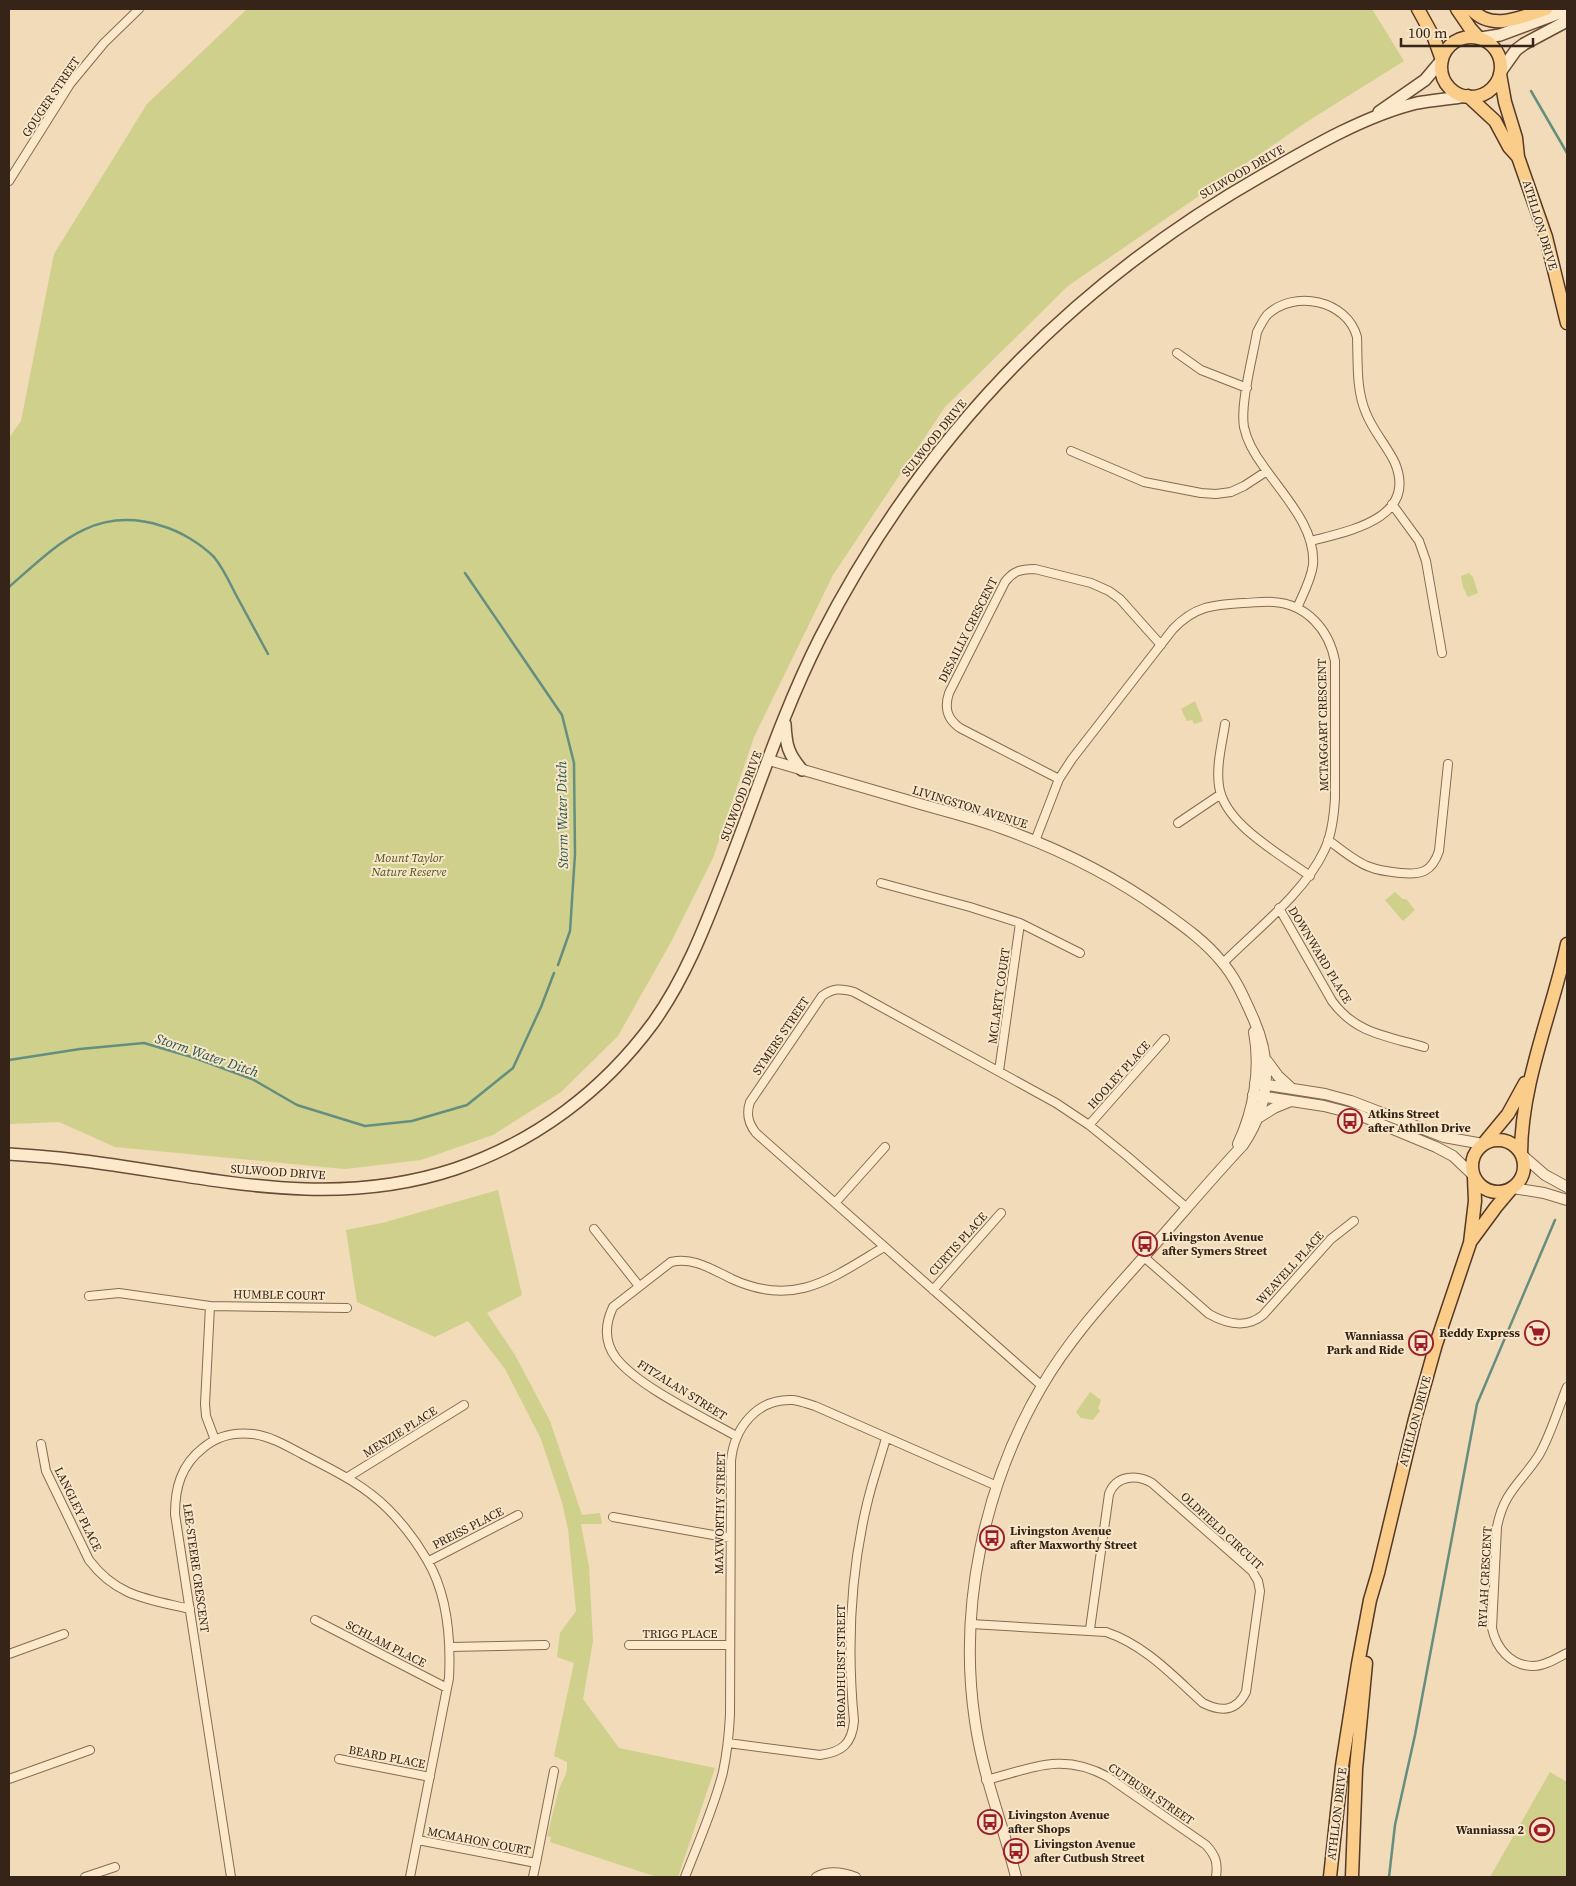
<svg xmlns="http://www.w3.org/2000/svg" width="1576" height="1886" font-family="'Source Serif 4',serif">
<rect width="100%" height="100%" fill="#f1dbb8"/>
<path fill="#ced08c" d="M247,9H1372L1404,61L1308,121L1068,286L945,407L833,575L754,737L713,858L671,942L618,1036L561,1092L493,1135L421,1160L345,1169L115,1147L59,1122L9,1124V438L21,421L54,254L147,104Z
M1469,573L1473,577L1478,593L1468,597L1463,587L1461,576Z
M1195,701L1203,721L1194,724L1192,720L1187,721L1181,709Z
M1395,892L1403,899H1406L1415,910L1403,921L1385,900Z
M498,1190L522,1295L487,1313L515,1355L550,1421L582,1515L600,1513L602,1524H581L589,1567L593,1641L583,1699L619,1748L715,1768L678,1877H657L550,1842L551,1837L547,1836C551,1822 554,1807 558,1793C561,1780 568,1778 567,1762L554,1756L574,1663L557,1657L560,1633L576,1611L568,1529L562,1502L541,1439L505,1369L468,1321L435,1337L357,1302L346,1230L382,1223Z
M1090,1392L1101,1400L1098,1408L1100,1411L1093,1420L1081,1418L1076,1412Z
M1550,1772L1567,1782V1877H1490Z"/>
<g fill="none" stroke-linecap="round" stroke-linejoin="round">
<path stroke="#658e80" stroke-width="2.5" d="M1531,91L1567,153
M465,573L562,715L574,763L575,854L570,931L558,965
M9,587C56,546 94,504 162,526C180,531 201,544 214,557C223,568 229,581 235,593C246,613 257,634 268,654
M9,1060L80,1049L144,1043L195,1058L252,1079L297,1105L365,1126L412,1121L467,1105L513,1068L541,1007L554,973
M1389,1877L1395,1825L1415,1735L1477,1404L1555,1220"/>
<defs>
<path id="minor" d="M9,181L70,84L104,43L139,9
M1177,353L1201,370L1247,388
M1071,451L1144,482L1201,493L1216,494L1231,492L1244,486L1267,471
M1392,504L1419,541L1426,561L1442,653
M1297,608C1303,594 1311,580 1313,565C1316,528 1284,496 1264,467C1255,455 1247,442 1244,427C1240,404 1253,356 1257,332C1260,326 1263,320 1267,315C1294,289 1347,300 1357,337C1358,363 1356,390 1366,413C1373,431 1387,446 1395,463C1418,519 1348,531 1311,541
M1225,724C1222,744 1216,766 1219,786C1224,824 1280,854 1310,876
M1059,779L960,728C947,719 944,708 949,693L1005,582C1013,571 1021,569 1035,569L1091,583L1109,591L1120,599L1161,645
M1178,823L1221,794
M1328,840C1341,849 1355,862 1370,867C1380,871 1391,872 1401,873C1421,875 1432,872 1439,851L1448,764
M1035,841L1059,779L1072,759L1173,629C1195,606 1212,605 1243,603C1253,603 1263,601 1273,602C1307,604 1329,630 1335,661V798C1334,816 1332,835 1324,851C1305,892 1255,931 1223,963
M881,883L970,907L1020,923
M1279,908L1332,1001C1356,1034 1387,1036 1424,1047
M999,1071L1020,923L1080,953
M1089,1125L1165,1039
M835,1203L885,1147
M594,1229L639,1286
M1144,1257L1209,1314C1227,1324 1246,1329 1263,1315L1331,1239L1354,1221
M933,1290L1001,1213
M89,1296L119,1293L210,1306L205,1404L206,1416L215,1440
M210,1306L347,1308
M1042,1386L756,1133C748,1123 746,1114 750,1102L822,996C833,988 841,988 854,992L1056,1103L1089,1125L1127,1156L1187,1208
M1567,1387C1558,1409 1551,1434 1539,1455C1521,1483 1504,1491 1497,1527L1492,1628C1496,1648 1511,1666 1533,1666C1545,1666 1557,1658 1567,1653
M736,1436C703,1417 639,1387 616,1358C604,1342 605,1324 613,1307L671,1262C694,1257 711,1269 732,1279C795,1308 832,1278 884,1247
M41,1444L46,1471L89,1560C117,1597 148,1599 190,1609
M348,1477L464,1405
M613,1517L730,1538
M429,1561L518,1515
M315,1620L447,1688
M971,1624L1106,1632C1145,1645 1173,1676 1203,1703C1221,1712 1236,1712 1246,1692L1260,1591L1258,1581L1252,1571L1152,1483C1137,1474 1116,1475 1109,1494L1090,1629
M629,1645H730
M450,1647L545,1645
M9,1654L64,1634
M728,1743L820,1755C842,1752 852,1744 854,1721C847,1648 850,1575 867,1504C872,1482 880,1460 886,1438
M339,1759L430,1777
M9,1779L90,1750
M986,1780C1034,1768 1062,1752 1108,1777L1206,1845C1216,1856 1218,1863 1216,1877
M418,1840L536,1863L554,1771
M85,1877L115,1867
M231,1877L175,1514C175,1488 181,1465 203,1448C217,1436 235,1432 253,1434C270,1436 287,1446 302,1454C333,1470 363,1484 388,1509C403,1524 416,1541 427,1560C448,1595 451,1638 449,1678L410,1877
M533,1877L536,1863
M685,1877C698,1843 714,1808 723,1772C727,1753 729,1734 730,1715L731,1461C734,1429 756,1398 793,1400C801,1401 808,1404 815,1406L997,1486
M816,1877C829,1869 843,1872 856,1877"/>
<path id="tertiary" d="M769,760C816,774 863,787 910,801C940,810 971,817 1001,828C1057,848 1112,875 1161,910C1182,925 1205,941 1221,961C1236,978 1245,1000 1254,1020C1273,1064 1270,1105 1243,1145C1211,1179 1181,1215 1150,1250C1111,1294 1071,1336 1042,1386C984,1485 958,1608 975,1721C983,1777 1003,1824 1016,1877
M1267,1061L1278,1076L1291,1088
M1255,1083L1325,1094L1351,1101L1444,1137L1483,1144
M1253,1095L1324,1106L1359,1115L1436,1147L1453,1156L1474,1176
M1258,1118L1274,1108L1291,1101
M1238,1144C1254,1110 1261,1069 1254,1032
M1522,1155L1545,1175L1567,1187
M1513,1188L1544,1193L1567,1200"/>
<path id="secondary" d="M1481,38L1500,35L1567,10
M1501,71L1516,50L1524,44L1567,21
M1379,112L1425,80L1441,61
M785,724C786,745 788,754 802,770
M9,1154C25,1155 42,1156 59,1158C194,1172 319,1214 455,1169C535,1142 603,1091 653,1023C684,980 704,929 723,880C755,799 781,715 820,638C921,440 1070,285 1263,175C1310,148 1364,116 1417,103C1433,100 1450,99 1466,96"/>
<path id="primary" d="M1418,9L1434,38L1442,60
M1457,9L1470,28L1479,38
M1471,9C1492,32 1521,17 1546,9
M1441 67a30 30 0 1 1 60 0a30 30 0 1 1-60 0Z
M1500,74L1505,102L1516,138L1518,157L1546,237L1567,323
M1468,96L1495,121L1509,147L1518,157
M1472 1166a26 26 0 1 1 52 0a26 26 0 1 1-52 0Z
M1484,1143L1508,1114L1525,1083
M1521,1154C1521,1083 1552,1013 1567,944
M1471,1241L1496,1207L1512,1188
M1330,1877L1342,1766L1358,1664L1370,1600L1378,1573L1415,1419L1436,1344L1470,1243L1475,1201L1474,1178
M1352,1877L1356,1769L1366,1663"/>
</defs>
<use href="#minor" stroke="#886a52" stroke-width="10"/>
<use href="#tertiary" stroke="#886a52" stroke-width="12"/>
<use href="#secondary" stroke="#6a4b35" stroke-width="14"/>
<use href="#primary" stroke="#553827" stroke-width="15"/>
<use href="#minor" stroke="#fce9cb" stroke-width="8"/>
<use href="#tertiary" stroke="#fce9cb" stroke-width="10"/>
<use href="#secondary" stroke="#fce9cb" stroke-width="11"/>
<use href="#primary" stroke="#facd8a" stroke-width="12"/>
</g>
<defs>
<symbol id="bus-ring" viewBox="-11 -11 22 22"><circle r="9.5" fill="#f8e6c8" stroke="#9c1d29" stroke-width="1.5"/><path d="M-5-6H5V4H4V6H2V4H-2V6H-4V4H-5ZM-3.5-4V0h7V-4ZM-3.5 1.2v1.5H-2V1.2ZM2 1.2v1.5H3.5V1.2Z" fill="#9c1d29"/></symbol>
<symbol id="supermarket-ring" viewBox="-11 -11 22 22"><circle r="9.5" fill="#f8e6c8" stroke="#9c1d29" stroke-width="1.5"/><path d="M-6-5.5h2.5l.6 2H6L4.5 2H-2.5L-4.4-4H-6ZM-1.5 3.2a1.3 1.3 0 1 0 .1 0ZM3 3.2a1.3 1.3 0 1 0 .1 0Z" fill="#9c1d29"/></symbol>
<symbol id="stadium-ring" viewBox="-11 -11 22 22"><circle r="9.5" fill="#f8e6c8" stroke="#9c1d29" stroke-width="1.5"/><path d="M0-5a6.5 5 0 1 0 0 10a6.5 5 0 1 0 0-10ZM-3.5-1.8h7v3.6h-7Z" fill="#9c1d29"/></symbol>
</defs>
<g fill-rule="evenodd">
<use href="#bus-ring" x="1336" y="1107" width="28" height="28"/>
<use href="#bus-ring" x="1131" y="1230" width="28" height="28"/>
<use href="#supermarket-ring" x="1523" y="1319" width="28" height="28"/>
<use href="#bus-ring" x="1407" y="1329" width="28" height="28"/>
<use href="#bus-ring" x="978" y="1524" width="28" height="28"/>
<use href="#bus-ring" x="976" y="1808" width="28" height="28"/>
<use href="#stadium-ring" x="1528" y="1816" width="28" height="28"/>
<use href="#bus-ring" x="1002" y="1837" width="28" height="28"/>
</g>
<g text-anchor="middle" stroke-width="4" stroke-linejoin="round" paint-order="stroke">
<g font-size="12" fill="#362419" stroke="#f8e6c8">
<text transform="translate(51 97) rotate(-56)" y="4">GOUGER STREET</text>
<text transform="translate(1242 172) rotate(-30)" y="4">SULWOOD DRIVE</text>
<text transform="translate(1540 225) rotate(73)" y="4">ATHLLON DRIVE</text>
<text transform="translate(934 438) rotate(-51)" y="4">SULWOOD DRIVE</text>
<text transform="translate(968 630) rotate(-63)" y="4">DESAILLY CRESCENT</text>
<text transform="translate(1323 725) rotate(-91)" y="4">MCTAGGART CRESCENT</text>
<text transform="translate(741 796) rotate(-69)" y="4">SULWOOD DRIVE</text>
<text transform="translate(970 807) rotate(17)" y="4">LIVINGSTON AVENUE</text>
<text transform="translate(1320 955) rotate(59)" y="4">DOWNWARD PLACE</text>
<text transform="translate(999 996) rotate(-82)" y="4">MCLARTY COURT</text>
<text transform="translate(781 1036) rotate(-56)" y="4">SYMERS STREET</text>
<text transform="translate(1119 1075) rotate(-48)" y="4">HOOLEY PLACE</text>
<text transform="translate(278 1172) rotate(4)" y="4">SULWOOD DRIVE</text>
<text transform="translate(958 1244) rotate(-48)" y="4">CURTIS PLACE</text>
<text transform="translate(1290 1268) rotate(-48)" y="4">WEAVELL PLACE</text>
<text transform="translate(279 1295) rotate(1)" y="4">HUMBLE COURT</text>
<text transform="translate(682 1390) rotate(32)" y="4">FITZALAN STREET</text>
<text transform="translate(1415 1421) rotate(-75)" y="4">ATHLLON DRIVE</text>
<text transform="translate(400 1432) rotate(-32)" y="4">MENZIE PLACE</text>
<text transform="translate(78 1509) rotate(64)" y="4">LANGLEY PLACE</text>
<text transform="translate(720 1513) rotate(-89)" y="4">MAXWORTHY STREET</text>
<text transform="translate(468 1528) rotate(-27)" y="4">PREISS PLACE</text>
<text transform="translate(1222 1531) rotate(43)" y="4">OLDFIELD CIRCUIT</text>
<text transform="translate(196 1568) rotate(82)" y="4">LEE-STEERE CRESCENT</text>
<text transform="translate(1485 1577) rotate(-87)" y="4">RYLAH CRESCENT</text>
<text x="680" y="1638">TRIGG PLACE</text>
<text transform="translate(386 1644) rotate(27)" y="4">SCHLAM PLACE</text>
<text transform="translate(841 1666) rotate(-90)" y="4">BROADHURST STREET</text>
<text transform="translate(387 1757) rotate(11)" y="4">BEARD PLACE</text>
<text transform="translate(1151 1794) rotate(34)" y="4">CUTBUSH STREET</text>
<text transform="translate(1337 1814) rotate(-83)" y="4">ATHLLON DRIVE</text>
<text transform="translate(479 1841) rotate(11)" y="4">MCMAHON COURT</text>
</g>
<g font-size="12" font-style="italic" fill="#4b541d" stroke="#f8e6c8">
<text x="409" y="862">Mount Taylor<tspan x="409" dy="14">Nature Reserve</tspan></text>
</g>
<g font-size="12" font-weight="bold" fill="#362419" stroke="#f8e6c8" text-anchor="start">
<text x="1368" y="1118">Atkins Street<tspan x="1368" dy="14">after Athllon Drive</tspan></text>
<text x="1162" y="1241">Livingston Avenue<tspan x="1162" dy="14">after Symers Street</tspan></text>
<text x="1520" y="1337" text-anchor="end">Reddy Express</text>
<text x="1404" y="1340" text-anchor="end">Wanniassa<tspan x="1404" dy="14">Park and Ride</tspan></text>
<text x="1010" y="1535">Livingston Avenue<tspan x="1010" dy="14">after Maxworthy Street</tspan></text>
<text x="1008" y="1819">Livingston Avenue<tspan x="1008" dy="14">after Shops</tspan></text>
<text x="1524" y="1834" text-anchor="end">Wanniassa 2</text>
<text x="1034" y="1848">Livingston Avenue<tspan x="1034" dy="14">after Cutbush Street</tspan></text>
</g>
<g font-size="14" font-style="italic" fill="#26574f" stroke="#f8e6c8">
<text transform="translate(562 815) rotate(-91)" y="5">Storm Water Ditch</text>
<text transform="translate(207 1055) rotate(19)" y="5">Storm Water Ditch</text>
</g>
</g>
<rect width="1576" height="1886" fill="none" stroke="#362419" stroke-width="20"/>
<path d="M1401 38v8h132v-8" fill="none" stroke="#362419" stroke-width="2.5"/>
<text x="1408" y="38" font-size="15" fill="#362419" stroke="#f8e6c8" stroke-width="4" paint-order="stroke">100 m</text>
</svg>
